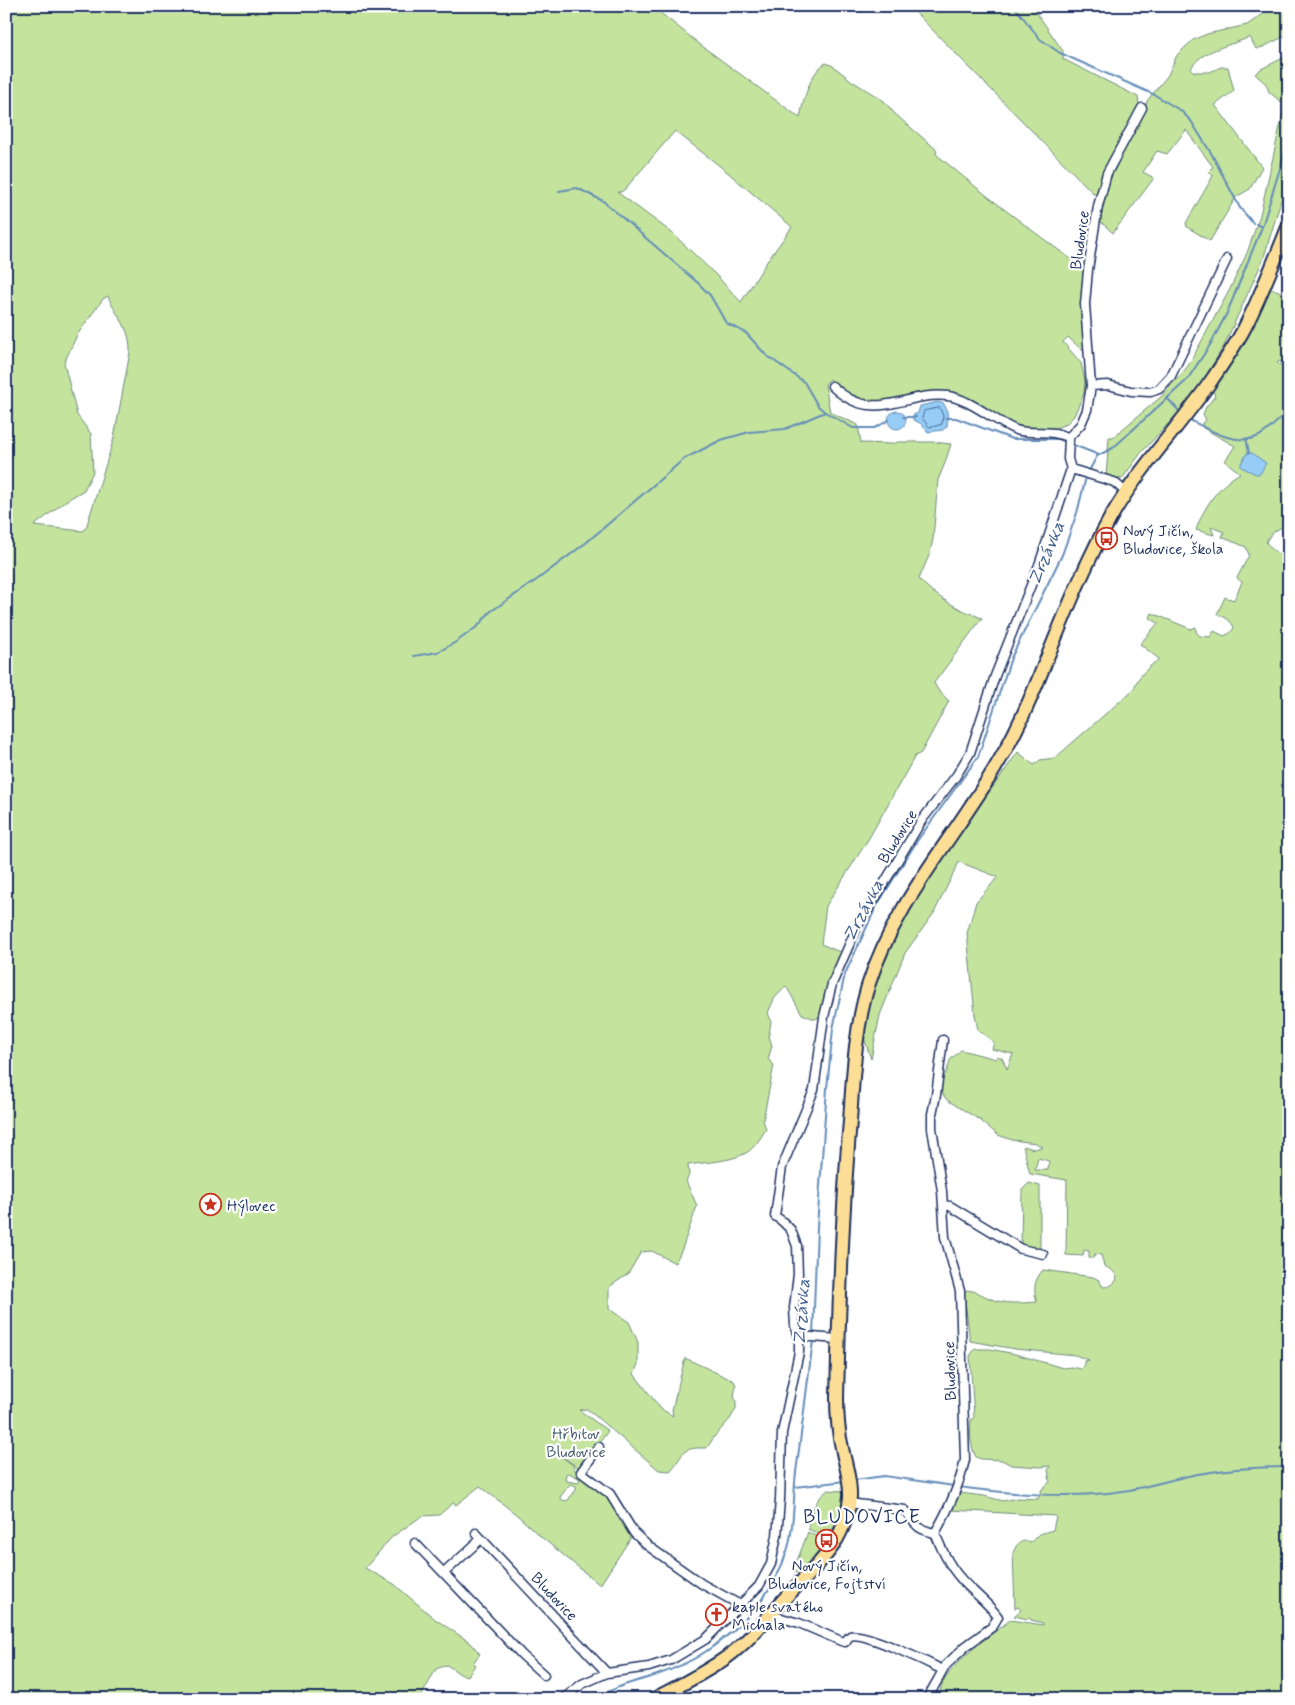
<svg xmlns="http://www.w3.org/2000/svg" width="1295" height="1705" font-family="Mynerve,sans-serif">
<rect width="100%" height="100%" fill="#fff"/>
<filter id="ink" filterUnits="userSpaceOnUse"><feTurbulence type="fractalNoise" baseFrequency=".02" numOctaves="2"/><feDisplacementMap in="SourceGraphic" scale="10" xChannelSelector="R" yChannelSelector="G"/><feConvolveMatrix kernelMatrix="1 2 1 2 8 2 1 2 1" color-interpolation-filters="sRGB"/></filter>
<g filter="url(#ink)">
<path fill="#c4e49d" stroke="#708a7e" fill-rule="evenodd" d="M6,6H652L702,46L800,118C803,102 810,71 826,63L833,66L852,81L884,101L895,114L937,150L936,154C984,195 1035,233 1086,270L1082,303L1085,352L1083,351L1068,337L1063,342L1081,363L1085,381L1084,393L1074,416L1066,424L1056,428L1030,429L1017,426L962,396L872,403L854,398L840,389L830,379L825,384L830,412L858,425L861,443L891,444L898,442H932L951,444L945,463L938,480L933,539L930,553L919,579C935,597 959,610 982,618L934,683L938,690L949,701L921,753L915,756L869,838L826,906L821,944L842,953L829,986L819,1017L815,1019L802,1014L786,986L774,999L768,1013L771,1020L769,1036L772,1046L768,1059L774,1065L763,1120L766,1129C761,1137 755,1148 746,1153C729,1162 706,1162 688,1165L689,1175L686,1181L697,1206L682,1249L675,1263L652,1251L641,1252L628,1274L609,1287V1309L629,1322L638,1342V1364L634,1374L661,1409L673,1416L672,1410L685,1358L734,1381L736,1385L734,1396L736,1402V1409L730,1419L714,1437L707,1448C678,1447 686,1454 670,1471L659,1470L587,1409L579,1410L608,1431L580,1469L549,1447V1448L573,1465L574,1469L603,1493L613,1505L630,1535V1539L600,1585L540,1536L517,1515L480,1486L456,1505L453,1503L439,1515L422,1516L392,1537L365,1568L394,1584L435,1619L471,1643L480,1654L473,1663L475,1665L468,1676L460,1674L447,1665L436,1669L421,1697L412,1695L405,1698L400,1697L398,1699H6ZM675,131L726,171L792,227L768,260L741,302L716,275L671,232L617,192H621L625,189ZM108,296C117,319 130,324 130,352L114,438L86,528L83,531L34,526L67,500L84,490L93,472L91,434L77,415L64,363L77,335L103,299ZM569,1473L580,1479L578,1483L567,1481L565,1479L566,1474ZM570,1484L576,1486V1490L567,1501L562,1500L560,1497Z
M909,6H1032L1063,51V60H1065L1138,97L1139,104L1135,117L1097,197Z
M1275,6H1289V34L1263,47L1256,49L1250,37C1233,45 1199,50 1191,69L1194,72H1210L1221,67H1228L1234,91L1215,105L1262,167L1250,189L1236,197L1210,241L1187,227L1186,223L1213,176L1209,171L1213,167L1186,130L1167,154L1157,151L1143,172L1154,178L1113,233L1100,221L1109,182L1123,152L1145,110L1147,101L1168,75L1177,55L1193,40L1207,34L1247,25Z
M1289,55V174L1263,260L1224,346L1202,382L1179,412L1141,453L1122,479L1106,477L1109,437H1113L1162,396L1188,366L1229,291L1247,253L1260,215L1283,113L1284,104L1269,92L1266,84L1255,74L1261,69Z
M1272,289L1279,291L1289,299V369L1279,361L1277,363L1289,370V525C1278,528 1271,532 1266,542C1272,550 1278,556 1289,556V1699H940C936,1670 990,1637 1010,1620L1043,1625V1623L1031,1620L1029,1617L1028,1619L1014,1616L1021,1610L1018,1607L1015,1608L1013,1553C1016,1544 1021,1539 1031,1542L1039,1534L1053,1530L1056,1516L951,1510L959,1493L984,1496L1003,1501L1017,1498L1038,1499L1042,1489L1050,1482L1048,1470L1050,1466L1041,1467L1011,1465L1002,1460L981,1459L976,1457C970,1447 970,1431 971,1420L974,1417L970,1356L975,1349H990L1015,1354L1063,1368L1071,1367L1080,1369L1084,1365V1361L1089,1360L1075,1355L1015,1349L970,1341L964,1293L966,1290C977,1291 980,1294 989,1298C1003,1305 1022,1303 1037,1302C1033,1290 1034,1280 1043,1270L1093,1277L1099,1280L1103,1287C1110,1287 1114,1284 1117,1279C1115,1270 1111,1270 1104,1266L1101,1255L1095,1254L1093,1258H1089V1251L1084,1250L1083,1256L1066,1255L1067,1180L1030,1174L1023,1146L1034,1149L1042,1147L1036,1143L1012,1140L998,1135L980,1120L947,1100C934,1085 948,1075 950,1060L961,1050L996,1059L997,1056L1002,1058L1007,1069L1013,1054L992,1049L994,1042L978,1030L975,1015L967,933L976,902L998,877L959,862L934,913L905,953L880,1015L871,1059L864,1038L870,1000L884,957L934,869L1018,752L1034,765L1040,760L1055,758L1134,689C1138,675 1148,668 1159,659L1140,644L1158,623L1150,618L1152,613L1191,629L1196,627V632L1200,636L1210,637L1214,631L1224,636L1230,633L1234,628C1232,621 1224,616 1217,614L1225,597L1234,600L1242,582L1237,578L1249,555L1246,547L1222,537L1224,532L1211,527L1214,535L1196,530C1204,506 1219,485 1240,473L1225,461L1235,446L1203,428L1202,423L1206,420L1203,414L1206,407L1215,396L1213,391L1239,349L1269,291ZM1038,1158L1049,1161L1048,1170H1035Z
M1029,1183L1040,1186V1251L1021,1246L1022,1190Z
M828,1490L843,1491C842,1505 840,1516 833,1529L828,1530L824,1536L808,1529C811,1513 814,1500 828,1490Z
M808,1532L823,1540V1547L820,1548L822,1550L801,1573L795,1572L794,1569Z"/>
<path fill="#96ccf5" stroke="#658db9" d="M938,402L944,404C948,410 948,418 947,426L943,430L928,432L920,423L913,420V415L918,413L920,406Z
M888 420a9 9 0 1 1 18 0a9 9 0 1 1-18 0Z
M1247,453H1252L1266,463L1260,474H1256L1241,467V463Z"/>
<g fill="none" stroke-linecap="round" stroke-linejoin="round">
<path stroke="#4c6e9a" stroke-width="1" d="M940,408L943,416L942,424L936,426L929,427L922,418L924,411Z"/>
<path stroke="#658db9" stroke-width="2" d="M1014,6L1040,39L1060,53L1155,95L1181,111L1191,121L1211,153L1240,208L1253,223
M559,191L577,188L603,201L698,283L710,295L726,323L746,333L766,355L804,382L818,406L825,412
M1256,224L1262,227
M1167,398L1181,413
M903,417H916
M945,418H956L1012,439H1059L1066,442
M1188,419C1208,429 1235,447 1259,436C1271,430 1279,418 1289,410
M1246,438L1249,453
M1071,444L1099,455
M1088,473L1097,456L1113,448L1187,380L1210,345L1227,313L1262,227L1289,139
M414,656L438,652L456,642L478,626L490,612L538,579L587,542L684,459L721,440L749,432L785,429L825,412L853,428H875L889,420
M813,1336L817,1227L827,1088L833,1029L845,974L876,907L917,841L978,757L1011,658L1062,555L1077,513L1086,477
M855,1480L884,1476L954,1486
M795,1487L845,1481
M959,1487C1008,1494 1074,1499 1123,1491C1148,1487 1172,1479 1198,1474C1228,1469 1258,1467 1289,1467
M598,1699C615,1685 636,1682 657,1675C671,1670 692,1661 705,1652C742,1628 775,1592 788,1548C795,1523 793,1497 796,1472C802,1429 807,1385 813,1341"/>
<defs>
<path id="minor" d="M832,386C874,426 903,391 948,396C970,399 994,421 1016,430C1028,434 1042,431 1054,433C1059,434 1064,436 1069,437
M1091,386L1108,385L1131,391L1150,392L1159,389L1171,376L1227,259
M1071,469L1114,482L1127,493
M943,1205L950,1206L1021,1249L1043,1254
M799,1336L838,1339
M599,1447L581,1472L610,1494L634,1533L648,1546L702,1584L744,1607
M849,1503L905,1510C916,1525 916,1529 935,1533
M476,1533L607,1673
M935,1533C949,1509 959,1487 965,1460L960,1291L945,1237L942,1191L932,1128V1114L936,1095L943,1040
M415,1543L522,1655L544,1675
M444,1573L481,1539
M772,1613L778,1617L799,1623L841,1641L845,1642C847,1640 848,1637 850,1636C863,1631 929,1663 943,1670
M563,1699L582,1684L607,1673L649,1667L671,1660L706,1639L759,1586L771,1564L777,1536L780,1500L782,1433L799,1352V1336L795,1326L794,1308L798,1274L797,1246L791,1230L782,1221L775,1216L782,1167L814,1090L824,1017L832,984L857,927L874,900L922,820L956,776L970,753L995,676L1039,565L1071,469L1068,459L1069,437L1081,424L1087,410L1091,386L1085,304L1088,270L1098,206L1107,173L1142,108
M927,1699L946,1665L966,1646L992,1627L998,1617C989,1604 979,1597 968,1586C951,1570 943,1553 935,1533"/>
<path id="primary" d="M654,1699C679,1686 705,1673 727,1657C750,1640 767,1618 786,1597C816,1566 846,1543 850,1497C851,1480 845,1464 842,1448C838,1431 837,1415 837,1398C839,1306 842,1213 850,1121C853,1076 855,1029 868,986C894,903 955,837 998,763C1018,730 1033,694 1047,658C1067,610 1086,562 1111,517C1139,468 1179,427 1211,381C1224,362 1238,342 1248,321C1263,290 1276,257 1289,225"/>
</defs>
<use href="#minor" stroke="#1b2f5e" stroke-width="11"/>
<use href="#primary" stroke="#1b2f5e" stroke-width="16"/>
<use href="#minor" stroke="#fff" stroke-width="8"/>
<use href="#primary" stroke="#fcde96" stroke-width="12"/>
</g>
</g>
<defs>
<symbol id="bus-ring" viewBox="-11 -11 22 22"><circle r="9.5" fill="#fff" stroke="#c8321e" stroke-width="1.5"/><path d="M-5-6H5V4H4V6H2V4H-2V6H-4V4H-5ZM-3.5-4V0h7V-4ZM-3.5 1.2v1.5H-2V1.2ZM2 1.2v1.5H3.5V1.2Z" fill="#c8321e"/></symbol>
<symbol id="sight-ring" viewBox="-11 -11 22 22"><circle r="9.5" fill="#fff" stroke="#c8321e" stroke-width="1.5"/><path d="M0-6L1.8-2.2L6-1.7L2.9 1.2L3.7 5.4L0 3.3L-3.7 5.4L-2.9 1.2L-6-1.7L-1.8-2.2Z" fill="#c8321e"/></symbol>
<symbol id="church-ring" viewBox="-11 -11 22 22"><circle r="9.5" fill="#fff" stroke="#c8321e" stroke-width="1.5"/><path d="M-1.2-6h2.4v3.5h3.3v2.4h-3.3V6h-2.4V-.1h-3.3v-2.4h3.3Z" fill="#c8321e"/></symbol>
</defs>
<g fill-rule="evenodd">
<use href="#bus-ring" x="1094" y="526" width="25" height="25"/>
<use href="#sight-ring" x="198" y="1192" width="25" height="25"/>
<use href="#bus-ring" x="814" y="1528" width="25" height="25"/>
<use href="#church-ring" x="704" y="1602" width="25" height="25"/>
</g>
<g text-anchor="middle" stroke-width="4.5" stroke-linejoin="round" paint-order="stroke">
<g font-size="16" fill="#1b2f5e" stroke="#fff">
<text transform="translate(1079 240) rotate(-82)" y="6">Bludovice</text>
<text transform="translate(897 836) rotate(-58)" y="6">Bludovice</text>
<text transform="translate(949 1371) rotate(-92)" y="6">Bludovice</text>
<text transform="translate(555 1596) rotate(47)" y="6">Bludovice</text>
</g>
<g font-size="16" fill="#1b2f5e" stroke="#fff" text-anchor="start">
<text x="1123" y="536">Nový Jičín,<tspan x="1123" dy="18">Bludovice, škola</tspan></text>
<text x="227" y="1211">Hýlovec</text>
<text x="827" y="1571" text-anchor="middle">Nový Jičín,<tspan x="827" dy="18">Bludovice, Fojtství</tspan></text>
<text x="732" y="1612">kaple svatého<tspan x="732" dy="18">Michala</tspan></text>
</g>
<g font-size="16" fill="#455c6e" stroke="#fff">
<text x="576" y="1439">Hřbitov<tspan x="576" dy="18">Bludovice</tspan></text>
</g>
<g font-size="18" font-style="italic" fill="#405e8b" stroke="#fff">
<text transform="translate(1046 553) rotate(-67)" y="6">Zrzávka</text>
<text transform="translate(863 910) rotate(-62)" y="6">Zrzávka</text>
<text transform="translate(801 1312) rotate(-86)" y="6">Zrzávka</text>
</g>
<g font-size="19" letter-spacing="1" fill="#1b2f5e" stroke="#fff">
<text x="862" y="1523">BLUDOVICE</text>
</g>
</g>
<rect width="1295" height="1705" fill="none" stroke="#fff" stroke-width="25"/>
<rect x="12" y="12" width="1270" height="1680" fill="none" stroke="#1b2f5e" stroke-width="2" filter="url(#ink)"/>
</svg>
